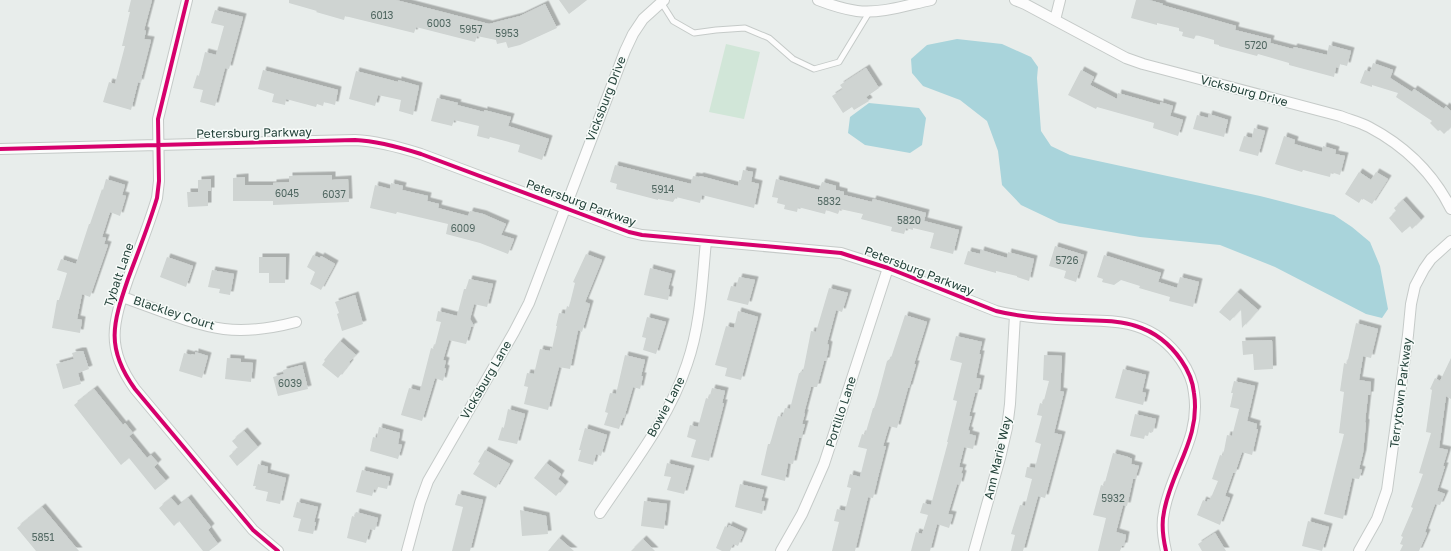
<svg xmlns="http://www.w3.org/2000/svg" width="1451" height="551" font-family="'Golos Text',sans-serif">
<defs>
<filter id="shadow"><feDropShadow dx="3.5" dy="-3.5" stdDeviation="0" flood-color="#0004"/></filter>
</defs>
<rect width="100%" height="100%" fill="#e8edeb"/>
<path fill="#d1e6d8" d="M726,44L760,52L744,119L709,112Z"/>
<path fill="#a9d4db" d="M957,39L1002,44L1031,57L1038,67L1037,78L1041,131L1051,146L1070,155L1260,196L1334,215L1352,227L1370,242L1380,266L1388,309L1382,318L1366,314L1275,267L1220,245L1140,237L1059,223L1021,205L1002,185L998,151L987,121L960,100L923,86L912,73L911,59L927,45Z
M869,103L919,108L926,118L922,145L910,153L865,145L848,133L850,117Z"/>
<path fill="#cfd4d2" filter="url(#shadow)" d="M131,0H152L144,30L146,31L144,39L151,40L140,83L138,82L131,110L103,102L109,82L115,84L125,46H122L130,12H128Z
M289,0H396L489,24L520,16L545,4L557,28L520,45L508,48L506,42L497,44L496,40L477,36L475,42L416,27L414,33L345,16L344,20L316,12L317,11L289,3Z
M559,0H587L569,14Z
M1136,0H1149L1163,4L1162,5L1236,26L1235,30L1271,39L1270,43L1293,49L1294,47L1327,55L1329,45L1351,51L1347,66L1340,64L1339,68L1336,67L1334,77L1289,65V63L1258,54L1257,56L1219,46V45L1214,44V40L1196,35L1194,39L1182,36L1183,32L1179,31V28L1157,23V25L1131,18Z
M215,10L243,17L229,69L225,68L215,106L200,102L203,90L193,88L197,75L199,76L205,52L216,55L224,26L211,23Z
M1373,63L1393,70L1390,78L1412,92L1414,89L1444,109L1446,106L1451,111V127L1444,134L1440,130L1438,131L1430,123L1432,121L1396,97L1398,93L1372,85V87L1360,83L1365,70L1370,72Z
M866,68L879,88L866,97L869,101L854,110L852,107L843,113L832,96L843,89L840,85Z
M263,70L338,90L335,105L324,102L323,106L317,104L316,107L286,99L285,105L272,102L274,94L258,89Z
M1081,70L1094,77L1090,85L1117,99L1118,93L1160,105V102L1173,106L1170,116L1183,120L1178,136L1153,128L1154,123L1097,107L1096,109L1068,95Z
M356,71L398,82V80L419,86L413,115L399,111L401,100L378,95L375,106L349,99Z
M437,98L458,103L457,105L484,112V110L511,117L508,126L549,139L542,160L518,152L520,145L490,137L489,139L477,136L479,126L454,120L452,126L431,121Z
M1209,114L1228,120L1224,137L1193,129L1197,115L1208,118Z
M1254,128L1265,131L1258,156L1239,151L1244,136L1252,138Z
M1284,136L1295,140L1294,144L1322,152L1323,146L1336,150L1335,154L1345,156L1340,175L1331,172L1330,177L1303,170L1302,172L1275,164Z
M615,165L691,184L693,176L699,177L700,176L738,186L739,180H741L743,170L753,172L751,182L759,184L754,208L702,195L700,203L676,197L673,202L658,199V200L616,189L617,184L610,182Z
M1359,172L1371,180L1376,172L1388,179L1372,204L1362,198L1359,203L1345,194Z
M332,175V180L348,179L349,202L273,205V201H233V178L245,177V185H273V183L289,182V176Z
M106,179L125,185L122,195L126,196L120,216L110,212L102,237L106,238L104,244L108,245L90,297L82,294L77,319L82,320L80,333L52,328L57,300H59L67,273L57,270L61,259L76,264L89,224H90L102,189L103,190Z
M211,179V191H208V206L188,207L187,192H198V180Z
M776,179L819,190L822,182L836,186V190L844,192V195L872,202L873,199L926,213L924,221L959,230L953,254L930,248L934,233L913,228V230L906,228L904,234L891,231L892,227L861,219L863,214L840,209L838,214L826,210L825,214L798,207L797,212L784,209L785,205L777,203L778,198L772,197Z
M391,183L403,186L402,190L428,196L427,201L439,204L438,208L468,216L470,211L483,214L506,224L501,235L514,239L508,254L480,243L446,234L448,224L397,212L396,214L370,208L375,185L390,189Z
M1403,200L1421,220L1412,229L1410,226L1402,233L1389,218L1396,211L1394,208Z
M1055,246L1084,255L1076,282L1064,278L1066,271L1049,266Z
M981,250L1007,258L1008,252L1034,259L1029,281L1017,277V276L996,271V273L964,264L968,251L980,254Z
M586,254L602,260L585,302L590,304L582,332L578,330L570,369L559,367L548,410L524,404L528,387L524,386L527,373L534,374L540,349L550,351V348L552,349L557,326H556L559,313L565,314L567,306L569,307L575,283L573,282Z
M313,255L320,258L321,256L335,264L321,290L310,284L315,272L307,267Z
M1104,255L1161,273L1158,282L1177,288L1180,277L1199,282L1193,307L1169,301L1170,297L1139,288L1140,286L1121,280L1114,285L1102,282L1103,279L1097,277Z
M167,257L193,266L186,287L160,277Z
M259,257H286L285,283H269V273H259Z
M650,268L672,274L668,289L670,290L668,300L644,295Z
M212,270L234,274L230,295L219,293L220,289L208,287Z
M739,277L755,280L748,305L727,300L731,286L736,287Z
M469,279L493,284L487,307L474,304L470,319L474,326L471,327L466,344L449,340L443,360L446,361L444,368L446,369L443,381L435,378L422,421L401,415L409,388L420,391L431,348L434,349L441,322L436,321L438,311L457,316L464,289H466Z
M829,288L848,293L842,312L836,310L827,344L829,345L826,361H824L817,387H811L804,413H805L802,424H805L801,438H799L793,464L788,463L785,481L761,475L768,444H770L778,416L782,417L785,408L790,409L799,373H800L801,371L803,372L811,331L816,332Z
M1237,292L1258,310L1242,328L1241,309L1230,321L1219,312Z
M355,295L363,324L342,331L337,314L339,313L335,302Z
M738,311L758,317L741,380L725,376L727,368L715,365L726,326L734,328Z
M905,315L927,322L914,364H916L909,388H908L897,428L889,426L883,446H886L878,477L873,498L868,497L855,551H832L839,522L834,521L837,509L845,511L851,488L847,487L850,474L860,477L867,449L858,447L862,434L865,435L873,408H874L878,395L887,361L891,358Z
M647,317L666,322L656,354L643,350L646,338L642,337Z
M1356,323L1378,329L1371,358L1363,356L1359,380L1371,382L1370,395H1368L1365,422L1366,423L1363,453L1359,469L1362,470L1359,479L1352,478L1343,519L1324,514L1344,434L1339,433L1344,392L1340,391L1344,363L1347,364Z
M956,336L982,342L979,354H981L976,378L981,379L978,393H975L969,416H972L968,430L970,431L969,434L976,436L973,449L964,447L959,467L963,468L961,473L963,474L960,485L957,484L948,514L953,515L949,528L937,524L930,551H911L916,532L922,534L928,515L920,513L923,503L931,505L948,442H947L957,401L953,400L962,363L950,360Z
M1272,340L1273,369L1254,370L1253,354L1243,355L1242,341Z
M340,341L356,355L349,362L350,363L338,378L322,365L325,361L324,360Z
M79,351H83L89,369L78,373L81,384L63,389L56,364L74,359L72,353Z
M195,352L208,356L202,378L179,371L184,353L191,355L192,354L195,355Z
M625,355L645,360L641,376H643L640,389L633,387L624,418L623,417L619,429L604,425L608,413L605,412L610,393L616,394Z
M1044,355L1062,356L1060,391L1064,392L1054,433L1062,435L1045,498L1038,496L1023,551H1011L1015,535L1011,534L1020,505L1025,506L1032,479L1025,477L1027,467L1035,468L1041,444L1035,442L1042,416L1037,415L1040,403L1043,404L1049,381L1043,380Z
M227,358L241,359V362L253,363L251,382L225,379Z
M1451,358V399L1446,396L1439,448L1448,450L1443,466H1445L1437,491L1445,494L1440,505L1435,504L1425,532L1427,533L1419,551H1400L1403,545L1400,544L1403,537L1401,536L1413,508L1411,507L1423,474L1419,473L1431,433L1426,432L1432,390L1430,389L1435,378L1440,381Z
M302,365L308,389L278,396L273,377L284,374L283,370Z
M1123,369L1146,375L1142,392L1146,393L1143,405L1115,398Z
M1234,381L1255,386L1247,421L1257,424L1256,429H1258L1252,455L1242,452L1235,473H1233L1225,496L1230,498L1220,525L1197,515L1203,500L1207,502L1208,499L1210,500L1218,481L1212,479L1220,455L1223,456L1227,435L1232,436L1239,409L1230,407L1233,393H1231Z
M712,388L725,391L722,403H724L709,461L691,457L696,440L687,437L690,425L698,427L706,398L709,399Z
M94,389L123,425L125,423L133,433L129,436L147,458L151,455L158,463L154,467L166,481L155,490L129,458L121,465L74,405Z
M508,409L525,414L517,444L498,440L502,427L504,428Z
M1135,414L1156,419L1153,432L1149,431L1148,436L1145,435L1144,439L1130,436Z
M379,427L400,433L398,444L402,445L398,459L370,451L373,437L377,438Z
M585,428L607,435L601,456L596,454L593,465L578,461L581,450H579Z
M244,431L258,447L237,466L229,456L238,448L232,441Z
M485,450L510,464L496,488L473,474L480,463L478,462Z
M1113,453L1128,457L1132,459L1131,464L1139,466L1135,479H1133L1127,506L1123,505L1116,532L1126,535L1124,546H1122L1120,551H1098L1106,518L1093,515L1101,485L1104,486Z
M546,463L561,474L558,479L565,485L556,496L534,478Z
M667,463L691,469L684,494L667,490L671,477L664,476Z
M258,464L268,467L267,473L286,478L280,504L266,501L268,492L255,489L256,486H253Z
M362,470L390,477L387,489L378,487L377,490L374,489L372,496L356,492Z
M740,484L764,490L761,501L765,502L762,514L735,507Z
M458,494L483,500L470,551H452L463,507L455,505Z
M171,498L178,506L188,498L211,527L208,530L218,544L209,551H203L179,521L174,526L159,508Z
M644,501L667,504L664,529L641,526Z
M297,502L318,507L314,522H316L313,534L298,531L301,519L293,517Z
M42,507L79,551H36L17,528Z
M520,510L546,516L548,534L522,536Z
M356,512L378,518L375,530L370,529L366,543L347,538L352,516L355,517Z
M1308,521L1329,527L1322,551L1302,546Z
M729,525L744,532L738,546L733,544L730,551H722L716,548L725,526L728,528Z
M1215,533L1226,551H1202L1198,544Z
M559,538L574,551H548Z
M643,539L655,551H631Z"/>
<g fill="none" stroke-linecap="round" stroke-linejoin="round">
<defs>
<path id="lane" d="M661,2L673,21L694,33L716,30L745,28L769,38L793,59L814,69L839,62L870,11"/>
<path id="street" d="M187,0L158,119L159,181L157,198C149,225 138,252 128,279C113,323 105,348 135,389L253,530L278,551
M818,0C831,5 843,9 857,11C881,14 907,5 931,0
M1015,0L1025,4L1126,58L1143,64L1340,116C1350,120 1360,122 1369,127C1405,146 1433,173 1451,209
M1055,20L1060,0
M0,149L355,140C378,141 399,147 421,154L629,232L642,235L841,253L888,268L996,311C1024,318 1053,319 1082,320C1100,321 1119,320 1136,326C1155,332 1170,344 1181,360C1188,370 1193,382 1194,393C1201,439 1171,470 1164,512C1161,525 1163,538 1166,551
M122,297C155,308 189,324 224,329C248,332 273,328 296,322
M600,513C632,465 669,419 687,364C701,324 702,282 706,241
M407,551L420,503L428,481L514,332L529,303L625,51L633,34L643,19L664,0
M781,551L802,514L824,464L888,268
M974,551L1000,458L1007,428L1010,404L1015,315
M1359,551L1377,519L1387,490L1408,335L1411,304L1415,286L1424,269L1431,259L1451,241"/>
</defs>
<use href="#lane" stroke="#c5cac8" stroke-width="7"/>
<use href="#street" stroke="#c5cac8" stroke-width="12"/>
<use href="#lane" stroke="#fcfcfc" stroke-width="5"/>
<use href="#street" stroke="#fcfcfc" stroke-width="10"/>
<defs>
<path id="cycleway" d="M187,0L158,119L159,181L157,198C149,225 138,252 128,279C113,323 105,348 135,389L253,530L278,551
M0,149L355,140C378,141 399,147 421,154L629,232L642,235L841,253L888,268L996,311C1024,318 1053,319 1082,320C1100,321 1119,320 1136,326C1155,332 1170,344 1181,360C1188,370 1193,382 1194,393C1201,439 1171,470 1164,512C1161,525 1163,538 1166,551"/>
</defs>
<use href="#cycleway" stroke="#f7fbf9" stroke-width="6"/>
<use href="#cycleway" stroke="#d6006c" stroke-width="4"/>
</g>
<g text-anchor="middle" stroke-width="3" stroke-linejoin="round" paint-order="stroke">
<g font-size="10" fill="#506761">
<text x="382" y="19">6013</text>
<text x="439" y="27">6003</text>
<text x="471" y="33">5957</text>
<text x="507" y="37">5953</text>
<text x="1256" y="49">5720</text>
<text x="663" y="193">5914</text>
<text x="287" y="197">6045</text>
<text x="334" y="198">6037</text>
<text x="829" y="205">5832</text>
<text x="909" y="224">5820</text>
<text x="463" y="232">6009</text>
<text x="1067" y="264">5726</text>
<text x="290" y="387">6039</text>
<text x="1113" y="502">5932</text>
<text x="43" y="541">5851</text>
</g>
<g font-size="12" fill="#24423a" stroke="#f7fbf9">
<text transform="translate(1244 91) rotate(15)" y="4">Vicksburg Drive</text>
<text transform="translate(606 99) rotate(-69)" y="4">Vicksburg Drive</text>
<text transform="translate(254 133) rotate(-1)" y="4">Petersburg Parkway</text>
<text transform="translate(581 203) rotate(20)" y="4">Petersburg Parkway</text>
<text transform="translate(919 271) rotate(21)" y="4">Petersburg Parkway</text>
<text transform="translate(119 275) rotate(-71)" y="4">Tybalt Lane</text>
<text transform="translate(174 313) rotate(18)" y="4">Blackley Court</text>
<text transform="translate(486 380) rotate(-60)" y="4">Vicksburg Lane</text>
<text transform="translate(1401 393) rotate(-83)" y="4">Terrytown Parkway</text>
<text transform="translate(666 407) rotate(-62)" y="4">Bowie Lane</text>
<text transform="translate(841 412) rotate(-72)" y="4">Portillo Lane</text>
<text transform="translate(998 458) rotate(-77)" y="4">Ann Marie Way</text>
</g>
</g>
</svg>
